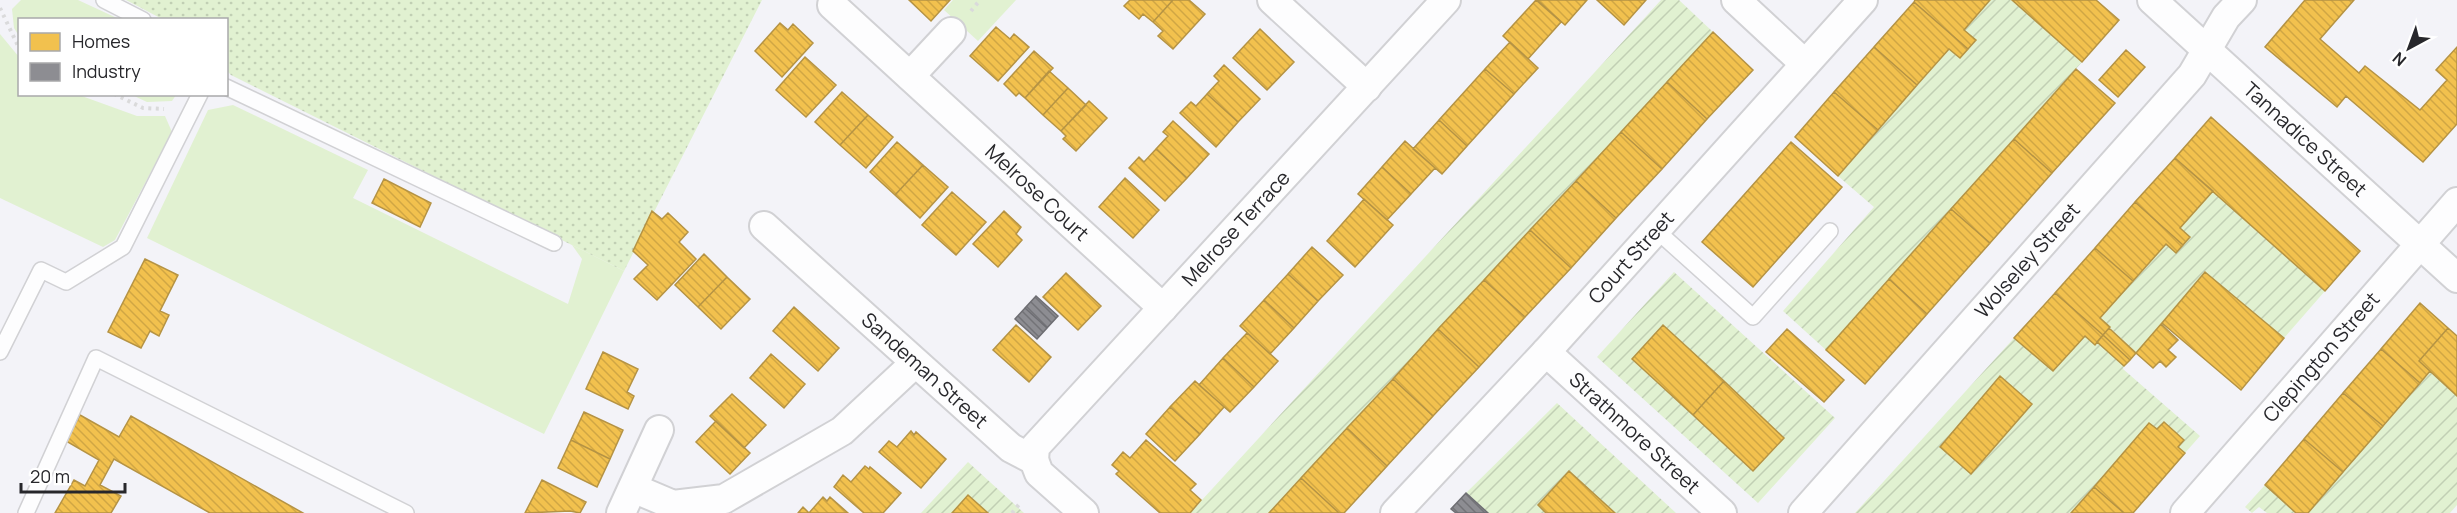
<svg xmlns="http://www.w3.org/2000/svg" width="2457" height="513" font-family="Manrope,sans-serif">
<defs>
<pattern id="park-dots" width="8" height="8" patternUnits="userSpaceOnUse" patternTransform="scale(1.5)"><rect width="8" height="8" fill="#e1f1d1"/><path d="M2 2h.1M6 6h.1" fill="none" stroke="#c1cfb4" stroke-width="1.8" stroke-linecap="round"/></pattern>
<pattern id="garden-furrows" width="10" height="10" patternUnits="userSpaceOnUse" patternTransform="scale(1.5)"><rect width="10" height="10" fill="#e1f1d1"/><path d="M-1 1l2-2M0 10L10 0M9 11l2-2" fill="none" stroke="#c1cfb4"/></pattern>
<pattern id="homes-back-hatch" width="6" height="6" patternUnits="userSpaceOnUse" patternTransform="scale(1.5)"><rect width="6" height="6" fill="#f2c14e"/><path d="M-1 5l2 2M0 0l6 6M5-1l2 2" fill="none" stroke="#d0a644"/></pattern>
<pattern id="industry-back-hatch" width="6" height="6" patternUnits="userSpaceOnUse" patternTransform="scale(1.5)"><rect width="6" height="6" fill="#8d8d92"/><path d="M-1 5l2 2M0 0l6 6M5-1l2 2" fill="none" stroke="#737377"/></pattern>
</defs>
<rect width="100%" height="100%" fill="#f3f3f8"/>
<path fill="#e1f1d1" d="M21,0H78L119,19L20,20L19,36L14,28L12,9Z
M953,0H1016L978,41L944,10Z
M0,34L19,57L20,94L79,95L137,116H165L172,132L115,240L103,247L0,198Z
M132,95L176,94V95L172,101L147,102Z
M233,105L368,170L353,198L568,304L582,259L572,245L624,271L544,434L147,238L208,110Z"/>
<path fill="url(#park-dots)" d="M126,0H762L624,271L231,75L227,71L226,20L162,19Z"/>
<path fill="url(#garden-furrows)" d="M1661,0H1679L1713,32L1269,513H1190Z
M1990,0H2012L2082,62L1826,350L1783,311L1874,207L1838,176L1949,49L1960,58L1976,41L1964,30Z
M2213,191L2325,291L2284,338L2205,272L2136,353L2100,318L2166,244L2176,253L2190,237L2180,228Z
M1674,272L1835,418L1758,503L1597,357Z
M2085,336L2094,344L2097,342L2124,366L2123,369L2200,436L2185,453L2178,447L2184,440L2164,422L2157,429L2149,423L2071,513H1855L2014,338L2053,371Z
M2430,371L2457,396V505L2450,513H2308Z
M1557,403L1676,513H1488L1466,493Z
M968,462L1024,513H921Z
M2265,485L2296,513H2267L2259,507L2252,513L2245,507Z"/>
<path fill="url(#homes-back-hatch)" stroke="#b59344" stroke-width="1.5" d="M909,0H950L931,21Z
M1130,0H1173L1153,22L1143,14L1139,19L1124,6Z
M1173,0H1189L1205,14L1173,49L1158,36L1163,31L1153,22Z
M1536,0L1561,22L1528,59L1503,36Z
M1537,0H1587L1565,25Z
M1597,0H1646L1624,25Z
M1915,0H1990L1964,30L1976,40L1968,49L1914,2Z
M2012,0H2096L2119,20L2082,62Z
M2305,0H2354L2320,39L2359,73L2365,66L2420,110L2447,80L2436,70L2457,47V124L2423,162L2346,96L2337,107L2265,47Z
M1914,2L1968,49L1960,58L1949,49L1917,85L1874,47Z
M780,23L788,30L793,24L813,43L782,77L755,51Z
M996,27L1010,39L1014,34L1029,47L998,81L970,56Z
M1260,29L1294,62L1267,90L1233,58Z
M1713,32L1753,70L1707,119L1667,82Z
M1510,42L1538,68L1514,94L1485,69Z
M1874,47L1917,85L1878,130L1834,92Z
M2126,50L2145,67L2118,97L2099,80Z
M1034,51L1053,68L1025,98L1019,93L1016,96L1004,84Z
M805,57L836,85L806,117L776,90Z
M1224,65L1260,99L1238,122L1207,94L1219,81L1214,76Z
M1485,69L1514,94L1467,146L1439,120Z
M2076,69L2115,103L2052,173L2014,139Z
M1049,71L1068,88L1043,115L1025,98Z
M1667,82L1707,119L1662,169L1621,132Z
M1068,88L1086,105L1061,131L1043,115Z
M842,92L868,115L840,145L815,122Z
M1834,92L1878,130L1838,176L1795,137Z
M1207,94L1238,122L1216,147L1180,113L1191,102L1196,106Z
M1089,101L1107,118L1076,151L1063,139L1066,136L1061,131Z
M868,115L893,137L866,168L840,145Z
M2211,117L2360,251L2325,291L2175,158Z
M1439,120L1467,146L1442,174L1413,149Z
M1173,121L1209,154L1187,178L1156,149L1168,136L1163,132Z
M1621,132L1662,169L1616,218L1576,181Z
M2014,139L2052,173L1990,243L1951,209Z
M1405,141L1435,168L1411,194L1382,167Z
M897,142L923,165L895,195L870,172Z
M1791,142L1842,187L1753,287L1702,242Z
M1156,149L1187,178L1165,201L1129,168L1139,157L1144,162Z
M2175,158L2213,191L2180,228L2190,237L2183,245L2135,202Z
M923,165L948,187L920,218L895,195Z
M1382,167L1411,194L1387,220L1358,194Z
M1125,178L1159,210L1133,238L1099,207Z
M384,179L431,203L420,227L372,203Z
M1576,181L1616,218L1571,268L1530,230Z
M952,192L986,222L956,255L922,225Z
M1364,199L1393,225L1355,267L1327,241Z
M2135,202L2183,245L2176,253L2166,244L2133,281L2095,248Z
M1951,209L1990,243L1927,314L1889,279Z
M652,211L662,219L668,213L688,232L679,242L696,259L657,300L634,279L648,265L633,251Z
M1004,211L1021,227L1016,234L1022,240L998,267L973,244Z
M1530,230L1571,268L1525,317L1484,280Z
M1312,247L1343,275L1318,301L1288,274Z
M2095,248L2133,281L2100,318L2110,327L2103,335L2055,293Z
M704,254L727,277L698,307L675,285Z
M145,259L178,275L160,311L169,315L159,336L150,331L141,348L108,332Z
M2205,272L2284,338L2241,390L2162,323Z
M1066,273L1101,306L1078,330L1043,297Z
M1288,274L1318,301L1294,328L1264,300Z
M727,277L750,299L721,329L698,307Z
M1889,279L1927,314L1865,384L1826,350Z
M1484,280L1525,317L1479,367L1438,329Z
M2055,293L2103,335L2095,345L2085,336L2053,371L2014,338Z
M1264,300L1294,328L1270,354L1240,326Z
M2420,303L2448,328L2419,361L2430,371L2420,383L2381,349Z
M794,307L839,348L818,371L773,331Z
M2161,324L2178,340L2168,350L2176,357L2166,367L2160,361L2153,368L2136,353Z
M1016,325L1051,357L1029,382L993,350Z
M1663,325L1724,381L1693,415L1632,359Z
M2109,328L2136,353L2130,360L2103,335Z
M2448,328L2457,336V396L2419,361Z
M1438,329L1479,367L1433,416L1393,379Z
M1787,329L1844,380L1824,402L1766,352Z
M1247,333L1278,361L1254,387L1223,358Z
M2103,335L2130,360L2124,366L2097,342Z
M2381,349L2420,383L2383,426L2343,393Z
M603,352L638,369L627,392L634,396L628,409L586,389Z
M771,354L805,384L784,408L750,378Z
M1223,358L1254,387L1230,412L1199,385Z
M2000,376L2032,404L1971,474L1940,447Z
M1393,379L1433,416L1387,466L1347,428Z
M1195,381L1224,407L1200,434L1170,407Z
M1724,381L1784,438L1753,471L1693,415Z
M2343,393L2383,426L2343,472L2304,439Z
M732,394L766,425L744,448L710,416Z
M1170,407L1200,434L1175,461L1146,434Z
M584,412L623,430L610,459L571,440Z
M80,415L119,437L131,416L303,513H210L114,459L100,485L121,496L111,513H55L74,480L85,486L99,460L66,441Z
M716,421L750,453L730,474L696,442Z
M2164,422L2184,440L2178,447L2185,453L2133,513H2124L2094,487L2149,423L2157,429Z
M1347,428L1387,466L1344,513H1339L1301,478Z
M911,431L914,435L916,432L946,459L921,488L879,452L889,441L897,447Z
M2304,439L2343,472L2308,513H2296L2265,485Z
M571,440L610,459L597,487L558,468Z
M1146,440L1196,484L1190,490L1201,500L1190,513H1160L1116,474L1119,471L1112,465L1123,452L1130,458Z
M865,466L869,469L870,467L901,493L883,513H864L834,487L843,475L851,482Z
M1569,471L1615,513H1546L1538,505Z
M1301,478L1339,513H1269Z
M542,480L586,502L580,513L570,511L525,513Z
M2094,487L2124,513H2071Z
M968,495L988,513H952Z
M823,497L827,501L830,497L848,513H798L803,507L809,513Z"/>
<path fill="url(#industry-back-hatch)" stroke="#6e6e73" stroke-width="1.5" d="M1036,296L1058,316L1047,328L1025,308Z
M1025,308L1047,328L1037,339L1015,319Z
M1466,493L1488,513H1456L1451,509Z"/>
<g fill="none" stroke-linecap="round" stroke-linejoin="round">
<defs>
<path id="lane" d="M104,0L143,20
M226,87L554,243
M1656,230L1753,317L1830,231
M0,352L41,270L66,282L123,247L200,94
M26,513L96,358L406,513"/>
<g id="street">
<path d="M1272,0L1367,87"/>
<path d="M1736,0L1805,64"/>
<path id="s1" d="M2152,0L2457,278"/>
<path id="s2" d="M832,5L1163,308"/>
<path d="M910,76L951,32"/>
<path id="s3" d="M764,226L1011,448L1034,460L1039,473L1084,513"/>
<path id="s4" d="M1546,352L1722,513"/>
<path id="s5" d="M1034,460L1035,447L1446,0"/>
<path d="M633,488L673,505L724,499L842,431L915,363"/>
<path d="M621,513L659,430"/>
<path id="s6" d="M1395,513L1546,352L1863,0"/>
<path id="s7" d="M1803,513L2192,75L2226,17L2242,0"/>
<path id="s8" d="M2185,513L2457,202"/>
</g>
</defs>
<use href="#lane" stroke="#d1d1d4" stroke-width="18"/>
<use href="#street" stroke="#d1d1d4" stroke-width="32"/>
<path stroke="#dadadb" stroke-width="4" stroke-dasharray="3 4.5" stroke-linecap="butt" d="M0,8L20,50
M971,11L980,0
M114,94L143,108L164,109
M1012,513L1021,502"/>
<use href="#lane" stroke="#fdfdfe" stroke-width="15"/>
<use href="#street" stroke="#fdfdfe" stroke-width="28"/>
</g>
<g text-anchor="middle" stroke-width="6" stroke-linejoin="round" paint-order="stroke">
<g font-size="20" fill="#27272b" stroke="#fff">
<text dy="7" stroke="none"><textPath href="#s1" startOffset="207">Tannadice Street</textPath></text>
<text dy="7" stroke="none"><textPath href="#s2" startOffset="278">Melrose Court</textPath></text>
<text dy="7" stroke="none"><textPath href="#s5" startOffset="310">Melrose Terrace</textPath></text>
<text dy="7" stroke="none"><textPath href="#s6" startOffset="348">Court Street</textPath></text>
<text dy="7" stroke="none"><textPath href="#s7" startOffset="338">Wolseley Street</textPath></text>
<text dy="7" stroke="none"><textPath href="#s8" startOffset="207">Clepington Street</textPath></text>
<text dy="7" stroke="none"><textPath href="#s3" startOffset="216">Sandeman Street</textPath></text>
<text dy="7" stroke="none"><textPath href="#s4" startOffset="120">Strathmore Street</textPath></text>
</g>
</g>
<rect x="18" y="18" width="210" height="78" fill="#ffffff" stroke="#a9a9aa" stroke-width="1.5"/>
<rect x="30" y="33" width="30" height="18" fill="#f2c14e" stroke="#a9a9aa" stroke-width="1.5"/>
<text x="72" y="48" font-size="18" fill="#27272b">Homes</text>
<rect x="30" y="63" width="30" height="18" fill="#8d8d92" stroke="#a9a9aa" stroke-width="1.5"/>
<text x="72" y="78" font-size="18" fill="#27272b">Industry</text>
<g transform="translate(2409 48) rotate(221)" stroke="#ffffff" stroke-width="4.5" paint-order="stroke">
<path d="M0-4.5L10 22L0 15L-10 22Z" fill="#27272b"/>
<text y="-9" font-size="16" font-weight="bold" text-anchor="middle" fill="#27272b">N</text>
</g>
<path d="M21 483v9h104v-9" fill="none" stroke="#27272b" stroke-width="3"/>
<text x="30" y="483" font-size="18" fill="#27272b" stroke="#ffffff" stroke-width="4.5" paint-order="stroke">20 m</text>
</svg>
